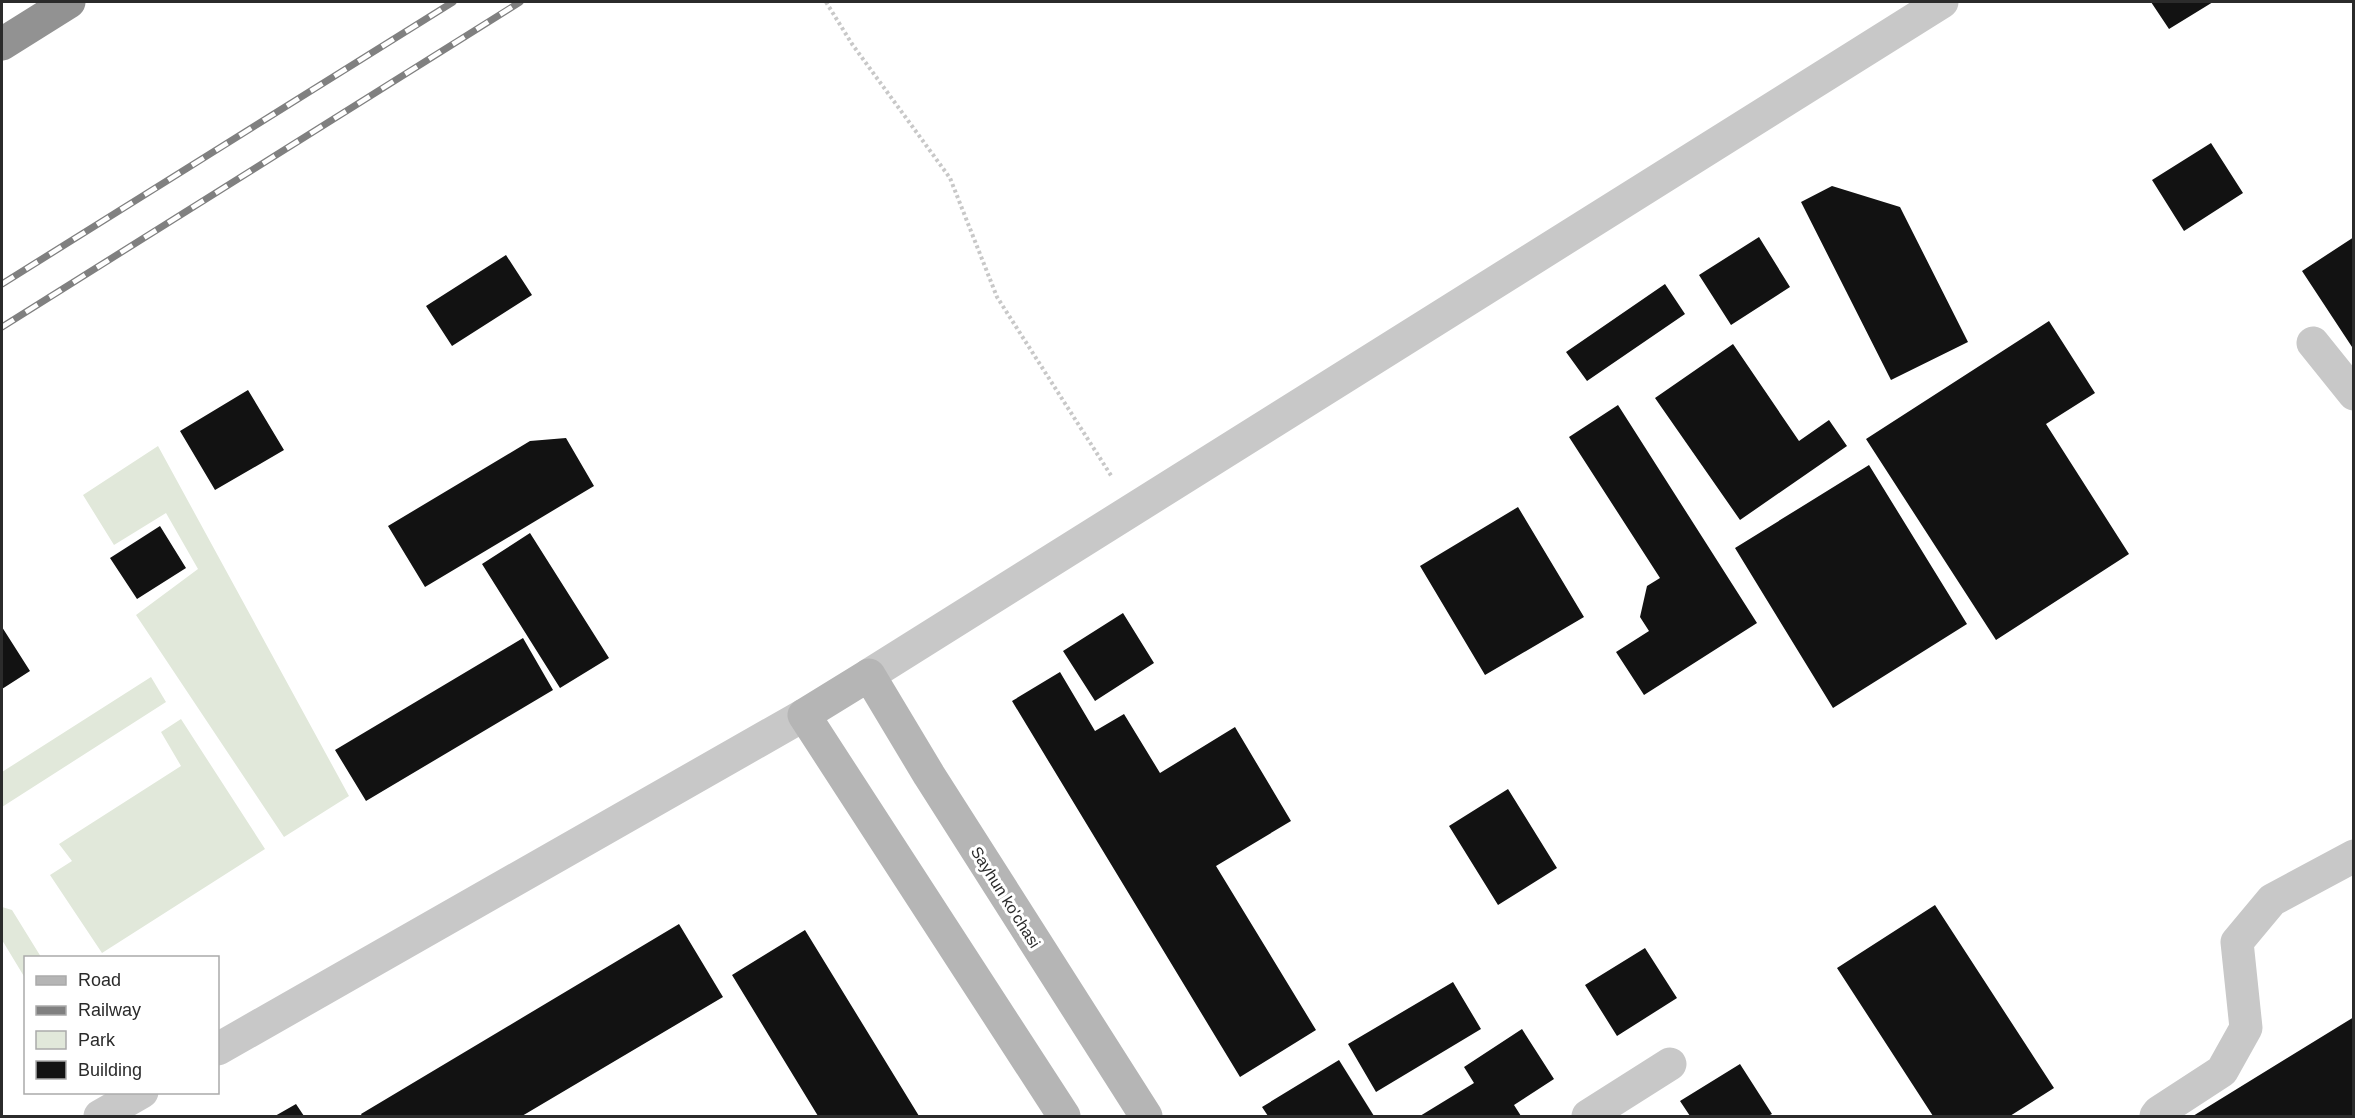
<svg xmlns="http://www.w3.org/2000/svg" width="2355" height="1118" font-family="Arial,sans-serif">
<rect width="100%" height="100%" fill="#fff"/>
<path fill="#e1e8da" d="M158,446L349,796L284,837L136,615L198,569L166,513L114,545L83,495Z
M151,677L166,702L2,807V772Z
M181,719L265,849L102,953L50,875L72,861L59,844L181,766L161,732Z
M2,907L12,910L41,957L26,958L25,978L2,940Z"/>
<path fill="#121212" d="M2151,2H2213L2169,29Z
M2211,143L2243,193L2184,231L2152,180Z
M1832,186L1900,207L1968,342L1891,380L1801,202Z
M1759,237L1790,287L1731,325L1699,275Z
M2354,237V350L2302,271Z
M506,255L532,295L452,346L426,306Z
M1665,284L1685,314L1587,381L1566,352Z
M2049,321L2095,393L2046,424L2129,554L1996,640L1866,439Z
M1733,344L1799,441L1829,420L1847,446L1740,520L1655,398Z
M248,390L284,450L215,490L180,431Z
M1618,405L1757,623L1644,695L1616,652L1649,631L1640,617L1647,586L1660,578L1569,437Z
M566,438L594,486L425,587L388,526L530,441Z
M1869,465L1967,624L1833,708L1735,548Z
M1518,507L1584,617L1485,675L1420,566Z
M160,526L186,568L137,599L110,558Z
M530,533L609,658L560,688L482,564Z
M1123,613L1154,663L1095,701L1063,651Z
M2,627L30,671L2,689Z
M523,638L553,690L366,801L335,750Z
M1060,672L1095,731L1124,714L1160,773L1235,727L1291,821L1216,866L1316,1030L1240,1077L1012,701Z
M1508,789L1557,868L1498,905L1449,826Z
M1935,905L2054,1088L2010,1116H1933L1837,968Z
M679,924L723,997L522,1116H362L361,1114Z
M805,930L919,1116H818L732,975Z
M1645,948L1677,998L1617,1036L1585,985Z
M1453,982L1481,1029L1376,1092L1348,1044Z
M2354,1017V1116H2193Z
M1522,1029L1554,1079L1514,1105L1521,1116H1420L1474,1083L1464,1067Z
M1339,1060L1374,1116H1268L1262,1107Z
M1740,1064L1772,1114L1768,1116H1690L1680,1101Z
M296,1104L304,1116H275Z"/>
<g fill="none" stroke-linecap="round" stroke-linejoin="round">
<path stroke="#c8c8c8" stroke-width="4" stroke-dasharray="3 3" stroke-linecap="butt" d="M826,2L852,44L950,178L997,297L1112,477"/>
<path stroke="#c8c8c8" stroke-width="33" d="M2313,343L2354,394
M869,675L1942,2
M218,1049L804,715
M100,1116L142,1092
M1588,1116L1670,1064
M2156,1116L2159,1112L2222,1071L2246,1028L2237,942L2272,900L2354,856"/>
<path stroke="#b5b5b5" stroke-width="33" d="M1064,1116L804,715L869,675L929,775L1146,1116"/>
<path stroke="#929292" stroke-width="33" d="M2,44L69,2"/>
<defs>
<path id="rail" d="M2,284L453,2
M2,327L520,2"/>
</defs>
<use href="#rail" stroke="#808080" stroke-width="7"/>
<use href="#rail" stroke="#fff" stroke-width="4.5" stroke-dasharray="14" stroke-linecap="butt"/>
</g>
<g text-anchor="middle" stroke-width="6" stroke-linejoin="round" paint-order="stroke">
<g font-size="16" fill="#2b2b2b" stroke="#fff">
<text transform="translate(1006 897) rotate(58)" y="6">Sayhun ko'chasi</text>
</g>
</g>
<rect width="2355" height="1118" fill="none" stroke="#2b2b2b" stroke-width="6"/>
<rect x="24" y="956" width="195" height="138" fill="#ffffff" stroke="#aaaaaa" stroke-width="1.5"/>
<rect x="36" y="976" width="30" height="9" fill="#b5b5b5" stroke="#aaaaaa" stroke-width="1.5"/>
<text x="78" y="986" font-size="18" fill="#2b2b2b">Road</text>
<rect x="36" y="1006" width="30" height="9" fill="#808080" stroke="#aaaaaa" stroke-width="1.5"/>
<text x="78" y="1016" font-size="18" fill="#2b2b2b">Railway</text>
<rect x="36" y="1031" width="30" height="18" fill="#e1e8da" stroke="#aaaaaa" stroke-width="1.5"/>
<text x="78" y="1046" font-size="18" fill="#2b2b2b">Park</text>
<rect x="36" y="1061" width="30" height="18" fill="#121212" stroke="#aaaaaa" stroke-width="1.5"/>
<text x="78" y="1076" font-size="18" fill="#2b2b2b">Building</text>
</svg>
